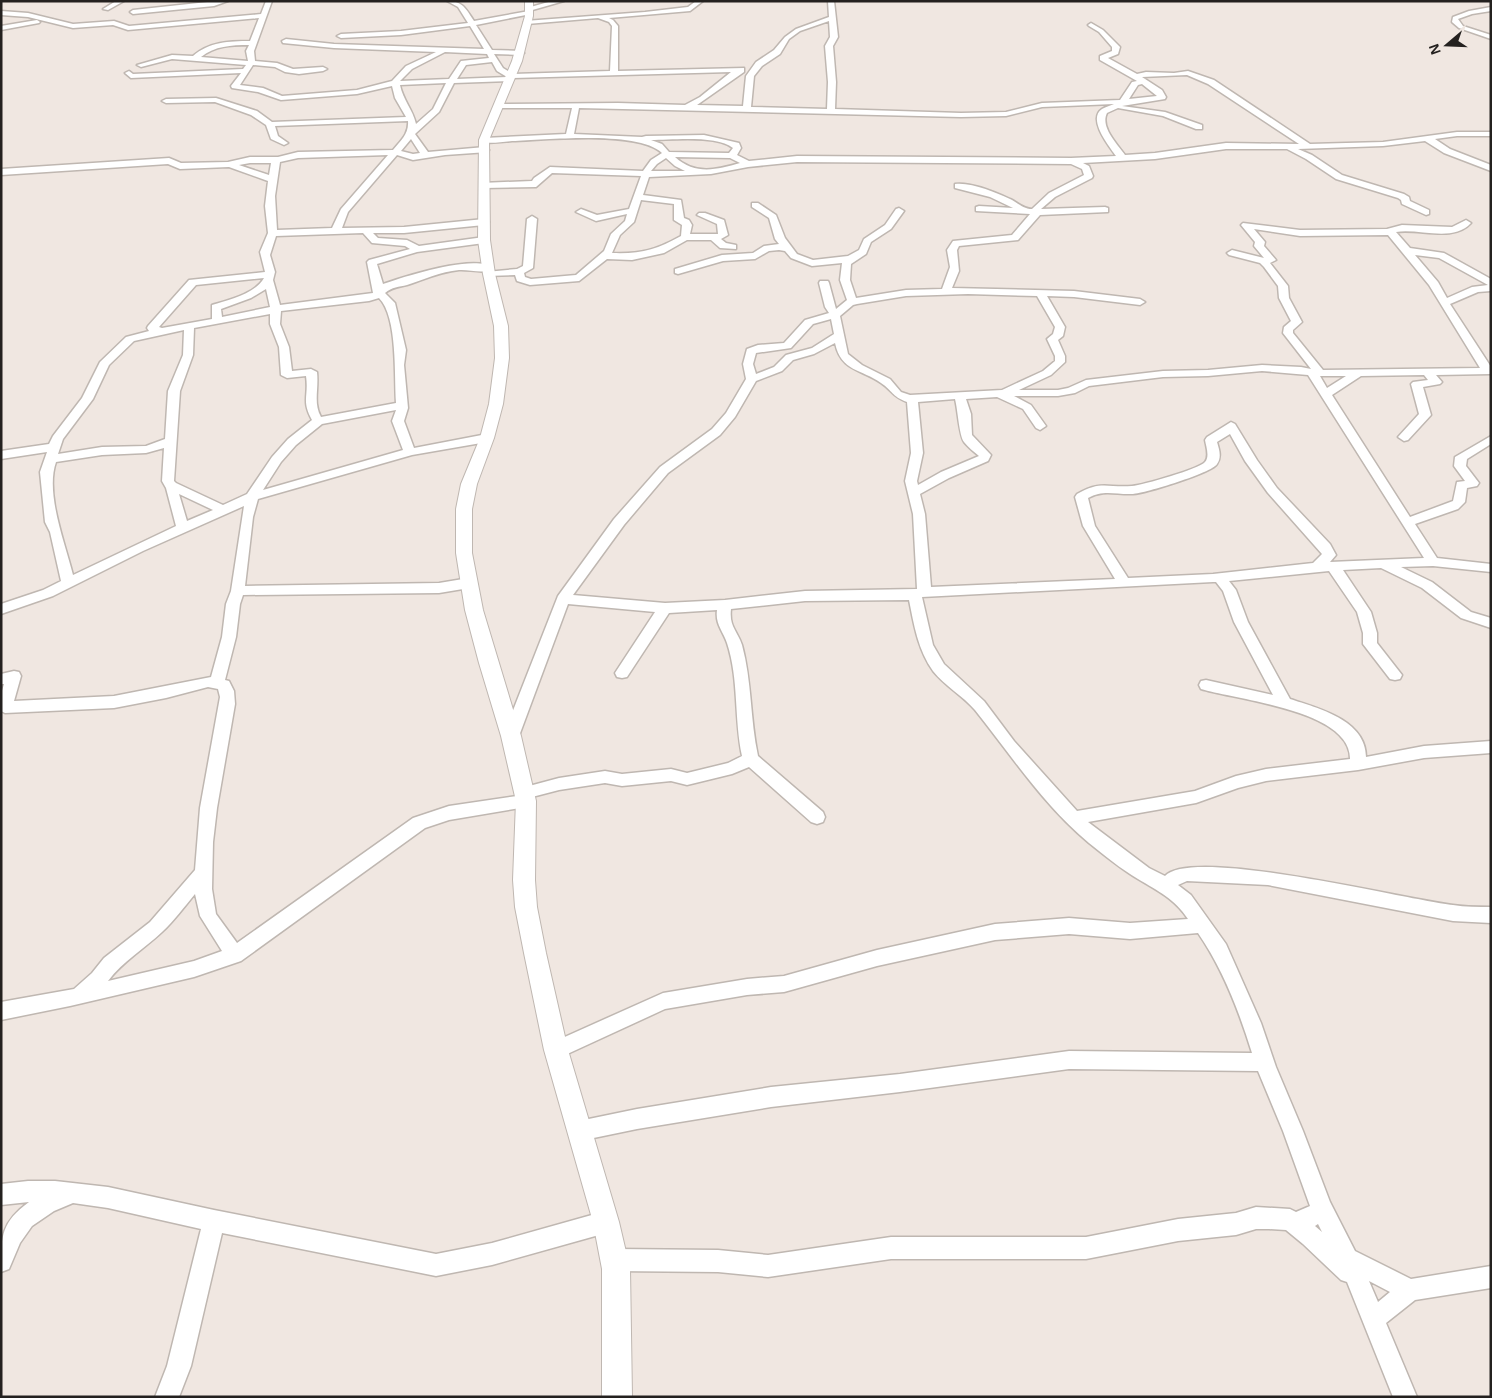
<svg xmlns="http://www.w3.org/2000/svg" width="1492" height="1398" font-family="Arial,sans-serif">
<rect width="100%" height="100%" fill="#f0e7e1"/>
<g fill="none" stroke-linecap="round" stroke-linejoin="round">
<defs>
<path id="minor" d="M116,1H124L108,10L103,9Z
M217,1H228L214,6L133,14L130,12L133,10Z
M266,1H272L254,51L255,61L277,63L293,69L323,67L327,69L323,71L299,74L285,72L275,67L253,65L240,85L263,88L282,96L357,90L392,81L406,66L436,52L334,48L283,43L282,41L286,39L334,44L484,49L470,26L401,35L341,38L337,36L341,34L401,31L468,23L458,7L447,1C463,1 466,9 474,21L529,11L526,9L527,8L552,1H564L529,11L532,13L531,14L476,25L492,50L523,51L524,53L520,55L494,54L503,68L513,74L610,71L612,26L609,22L598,18L527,24L524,22L525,21L645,12L688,7L696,1H703L690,11L609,18L613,20L618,26V71L744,68V72L697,105L743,106L746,76L756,62L774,50L785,37L796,29L829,17L828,1H834L838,37L833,46L836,82L835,109L961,113L1006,112L1042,103L1120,100L1132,82L1137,81L1100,60V56L1112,51V47L1099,32L1089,26L1088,25L1091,23L1103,30L1120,47L1118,54L1108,58L1137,74L1146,72L1174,73L1188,71L1214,80L1310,144L1383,142L1457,132H1491V136H1457L1435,139L1450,149L1491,165V171L1444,153L1425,141L1383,146L1298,149L1312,155L1342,175L1404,194L1409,197L1410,201L1429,210V214L1426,215L1402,204L1401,200L1398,198L1336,179L1306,159L1287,149H1226L1155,159L1083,163L1089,166L1093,176L1092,178L1055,197L1041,209L1105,207L1108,208V212L1040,215L1018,240L959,246L957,250L959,271L952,288L1074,291L1140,299L1145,302L1140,305L1074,297L1047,296L1065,327L1063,336L1058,340L1065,356V362L1051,375L1019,390H1058L1068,388L1086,380L1163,371L1208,370L1262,365L1301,367L1311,369L1283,333L1284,327L1291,321L1279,298L1278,286L1264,267L1260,263L1229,255L1227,253L1232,250L1264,258L1254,246L1255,242L1241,225L1243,223L1300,230L1387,229L1402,225L1452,227L1466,220L1471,223C1453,243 1419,228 1396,232L1410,248L1444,253L1491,279V291L1478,292L1450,304L1491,367V374L1436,375L1442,382L1440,384L1423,387L1431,415L1408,440L1404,441L1398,437L1419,414L1411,384L1413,382L1428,380L1424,375L1361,376L1332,395L1410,517L1453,501L1457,482L1465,481L1454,466L1455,457L1491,436V444L1467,459L1466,466L1479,483L1477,486L1467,488L1465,502L1458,509L1415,524L1437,558L1491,564V572L1433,566L1401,567L1432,582L1471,612L1491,618V628L1461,618L1422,588L1381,568L1343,570L1371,612L1377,633V643L1402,675L1400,679L1395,680L1390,679L1363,644V633L1357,612L1329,571L1229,581L1236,590L1248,622L1290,699C1318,708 1366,720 1366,757L1424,746L1491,741V753L1424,758L1358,770L1266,781L1238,788L1196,803L1088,822L1149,868L1165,876C1192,846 1407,900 1453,905C1465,907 1478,907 1491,907V923L1453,921L1268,885L1187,881L1178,885L1191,895L1226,944L1261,1023L1276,1067L1303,1131L1330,1202L1355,1251L1411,1279L1491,1266V1288L1415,1300L1386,1323L1417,1397H1393L1347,1282L1341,1280L1303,1244L1286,1230L1269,1229H1256L1236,1235L1178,1241L1086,1259H891L768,1277L718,1272L614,1271L606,1268L603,1260L606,1252L614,1249L718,1250L768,1255L891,1237H1086L1178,1219L1236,1213L1256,1207L1290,1209L1296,1212L1310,1206L1283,1131L1258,1071L1069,1069L900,1092L771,1107L637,1129L579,1141L572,1138L569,1131L572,1124L579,1121L637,1109L771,1087L900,1074L1069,1051L1252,1053C1239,1011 1223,969 1198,933L1130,939L1069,934L995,940L877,966L784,992L747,995L665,1009L563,1056L556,1059L549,1056L546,1050L549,1044L663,993L747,979L784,976L877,950L995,924L1069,918L1130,923L1188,919C1175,899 1158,891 1138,879C1121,869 1104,855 1089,843C1044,806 1011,755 975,710C963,696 945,686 933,671C918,650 914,625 909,600L805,601L731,609C729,627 737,630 742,645C752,681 750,720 758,756L823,812L825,817L823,822L817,824L811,822L749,767L732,774L687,785L671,781L622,786L605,783L559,790L532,797L534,801L532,806L526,807L449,820L425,828L241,961L194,977L70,1006L1,1020V1002L74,989L92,973L104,958L150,922L195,870L200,808L220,697L218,689L208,687L166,698L114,708L5,713L1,711V694L4,684H1V674L14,671L19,672L21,676L14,701L114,696L211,677L222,637L226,604L231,591L244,506L143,551L53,596L1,614V604L43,590L61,581L50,532L45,522L40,472L47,452L1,459V451L49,444L53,436L82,398L100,362L126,337L149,331L147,328L148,326L189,280L265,272L260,252L268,233L265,206L268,181L229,167L180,169L168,164L1,175V169L169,158L181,163L228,162L250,157H278L298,152L393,150C401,140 409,134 408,121L275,126L278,136L288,143L284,145L271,139L266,125L251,115L215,102L166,103L162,101L166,99L216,98L257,111L272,122L406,117L395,98L392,86L357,94L281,100L258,92L232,88L231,86L241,73L131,78L125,73L129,71L133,74L243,69L246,65L172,59L141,67L137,65L172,55L193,56C209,42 229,41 250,41L259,18L128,30L113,25L73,28L28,17L1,15V11L28,13L73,24L114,21L129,26L261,14ZM829,21L830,37L825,46L828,82L827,109L751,107L754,76L762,66L780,54L789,39L800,31ZM249,45L246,51L248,61L201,57C215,46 231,45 249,45ZM445,52L487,54L489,58L461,61L449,79L400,81L412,69ZM492,62L497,71L507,77L457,79L466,65ZM731,72L700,97L685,105L618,103L495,104V108H572L566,134L484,138L480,140L481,142C491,144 502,142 512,141C546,140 638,130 662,153L651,160L643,171L550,167L534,178L532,181L481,183V187L484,188L536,187L552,173L641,176L629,209L597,215L581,209L576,212L596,221L627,214L625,221L611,234L604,251L576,275L531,279L525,277L524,273L533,268L537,219L532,216L527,219L523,266L517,269L486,272V276L515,275L517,281L530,285L579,281L607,259L632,260L664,253L687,240H711L720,248L736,249V245L726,243L721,239L728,235L724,220L705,213H699L697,215L717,224L718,234H690L692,225L689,220L684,218L681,200L643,195L649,177L711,174L748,167L797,162L1071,164L1082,169L1084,175L1049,193L1032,209C1023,209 1017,202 1010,199C995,192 971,182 955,184V188L990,197L1013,208L979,206L976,207V211L1030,214L1012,235L953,241L947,250L950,267L942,289L906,290L856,298L850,280L851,264L866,254L871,242L891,229L904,211L899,208L896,209L885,225L864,239L859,250L848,256L813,260L797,254L785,238L776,215L758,203H752V207L769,218L775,239L779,244L764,246L753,253L722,255L675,269V273L678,274L723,261L755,259L769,251L779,250L785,251L791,258L812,266L842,263L840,280L847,300L836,309L829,283L828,281H820L819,283L825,307L829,313L805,320L784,343L758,345L747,349L743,364L746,379L726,413L712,429L660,467L614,519L558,596L503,736L506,740L511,742L516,740L519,736L568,604L655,612L615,673L617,677L622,678L627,677L669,613L717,610C715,624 723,631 727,643C739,679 734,719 742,756L728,763L687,773L671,769L622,774L605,771L559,778L518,789L516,793L517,796L449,806L413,818L237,943L216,914L212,889L213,842L217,808L235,704L234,691L229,681L225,680L236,637L240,604L243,595L439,593L469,588L474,586L476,583L474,580L469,578L439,583L245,586L253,517L258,499L412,455L487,442L493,438L487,434L414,448L404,421L408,408L404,365L406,350L395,303L385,293C392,287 399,287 407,285C425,279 440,272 459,270C469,269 485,275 493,268C476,253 403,277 383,284L377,264L417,252L484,243L489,240L484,237L419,246L407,240L378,238L373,233H404L484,225L489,222L484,219L404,227L342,228L348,212L397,155L413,160L445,155L488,152L489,150L485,147L428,152L415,134L439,112L454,83L510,81L513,78ZM1187,75L1208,84L1299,144L1226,143L1155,153L1125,155C1117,144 1100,127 1107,113L1118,108L1163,116L1196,129H1202V125L1165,112L1122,106L1165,99L1166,97L1162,90L1142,77ZM446,83L433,109L416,124C413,110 403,100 400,85ZM1142,84L1157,96L1129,99L1138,85ZM1114,104C1110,106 1105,107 1102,109C1087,119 1109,146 1116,156L1071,158L797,156L749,161L737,155L741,148L739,143L704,135L646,136L642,137L574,134L579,108L961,117L1006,116L1042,107ZM411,139L420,153L413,154L401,151ZM651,140C672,140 717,135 733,148L729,153L669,152L662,144ZM388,155L341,209L332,228L277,230L275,196L280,162L298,158ZM675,157L730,158L740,163C716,170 695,175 675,157ZM666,158L675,166L685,171H651L657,164ZM250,163H271L269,175L239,165ZM641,200L674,204V220L682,225L681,236C656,250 641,254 612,253L620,235L634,222ZM1254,229L1300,236L1388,235L1429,285L1480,368L1323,370L1293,333V330L1302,322L1289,298L1288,286L1270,263L1276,260L1264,246L1265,242ZM363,233L372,243L405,246L410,249L369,260L367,262L373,293L280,305L273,280L275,272L270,255L276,236ZM1415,255L1439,258L1488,285L1472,287L1447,298L1438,282ZM264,278C255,294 229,300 212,305V319L162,328L159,327L196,285ZM266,289L270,307L222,317L221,309L251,298ZM968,294L1037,296L1055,327L1053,334L1047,339L1055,356V361L1043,371L1002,390L910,395L901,392L890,379L862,365L848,354L840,316L853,305L857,304L906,296ZM379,298C398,317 394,376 396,403L321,417C313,403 319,389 317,372L311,369L292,371L289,347L280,324L281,311L369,301ZM270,314V324L279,347L281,375L287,378L306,376C309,397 301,400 312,420L288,439L272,457L247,494L223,505L176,483L174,481L180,391L193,355L194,328ZM831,319L834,334L812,348L786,355L774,367L756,374L753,364L756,353L791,348L813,324ZM184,330L183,355L168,391L165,439L146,446L102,447L58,454L63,439L93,399L109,365L134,341ZM835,343C841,372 862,369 881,383C893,391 891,396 907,402L911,453L905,481L913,514L917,589L805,591L725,600L665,603L573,595L624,525L668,473L720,435L735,417L756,381L782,371L793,360L814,354ZM1262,371L1308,375L1424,558L1330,562L1336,555L1330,544L1277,488L1257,460L1235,424L1231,422L1207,437L1205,440C1206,446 1210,457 1205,462C1199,469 1143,485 1132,486C1107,488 1101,480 1077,494L1075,497L1083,526L1115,579L931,587L925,514L920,494L949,478L988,461L991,455L972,435L971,414L966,399L997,397L1023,409L1036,428L1040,430L1046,426L1031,405L1014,396H1058L1075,393L1089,386L1163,377L1208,376ZM1320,376H1346L1327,388ZM955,399C958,411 959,435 964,442C968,447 974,452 979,456L941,472L918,485L917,481L923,453L918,402ZM396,410L392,421L403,450L263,490L281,462L296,445L322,424ZM1230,434L1245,461L1268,493L1322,554L1313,563L1213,574L1128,578L1095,526L1088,498C1104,489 1116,495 1133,494C1145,493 1212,473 1217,464C1222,457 1219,449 1217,442ZM164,448L162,481L166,488L176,526L73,575C65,543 45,493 56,462L102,455L146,453ZM179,494L213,510L187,521ZM1213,582H1216L1223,591L1234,622L1273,695L1206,680L1201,681L1199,685L1201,689C1237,700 1351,710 1350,759L1266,769L1236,776L1195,791L1077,811L1014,741L984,701L944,664L933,645L922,597ZM195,894L200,916L222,951L194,961L108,981C123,961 144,949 162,932C174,921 184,907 195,894ZM1318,1224L1322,1232L1315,1226ZM1369,1281L1390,1292L1378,1302Z
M1491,7V11L1472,14L1458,19L1463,26L1491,35V39L1459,28L1452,22L1453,17L1469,11Z
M37,20L40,22L39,23L1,30V26Z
M28,1181H55L108,1187L214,1210L436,1254L492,1243L606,1211L614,1214L617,1222L614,1230L606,1233L492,1265L436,1276L222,1233L191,1366L179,1397H155L167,1366L201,1229L108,1208L73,1203L54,1211L32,1226L20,1243L9,1269L1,1272C1,1238 0,1223 29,1202L1,1205V1184Z"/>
<path id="tertiary" d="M525,1H533V16L522,61L489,140L490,240L495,274L508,326L509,358L503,404L494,438L477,484L472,509V553L483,610L521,736L536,801L535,880L537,907L546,953L568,1050L619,1222L630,1269L632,1397H602V1269L593,1222L544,1050L524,953L515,907L513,880L516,801L501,736L479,663L465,610L456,553V509L461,484L480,438L489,404L495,358L494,326L483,274L478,240L479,140L512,61L525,16Z"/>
</defs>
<use href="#minor" stroke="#bfb7b1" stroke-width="3"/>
<use href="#tertiary" stroke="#bfb7b1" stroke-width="2"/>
<use href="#minor" fill="#fff" fill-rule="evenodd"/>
<use href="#tertiary" fill="#fff" fill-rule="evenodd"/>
</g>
<rect width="1492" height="1398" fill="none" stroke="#24211f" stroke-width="5"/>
<g transform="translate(1447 45) rotate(251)" stroke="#f0e7e1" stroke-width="4" paint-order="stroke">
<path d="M0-4L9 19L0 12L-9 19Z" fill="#24211f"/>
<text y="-8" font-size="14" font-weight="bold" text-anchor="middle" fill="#24211f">N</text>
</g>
</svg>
